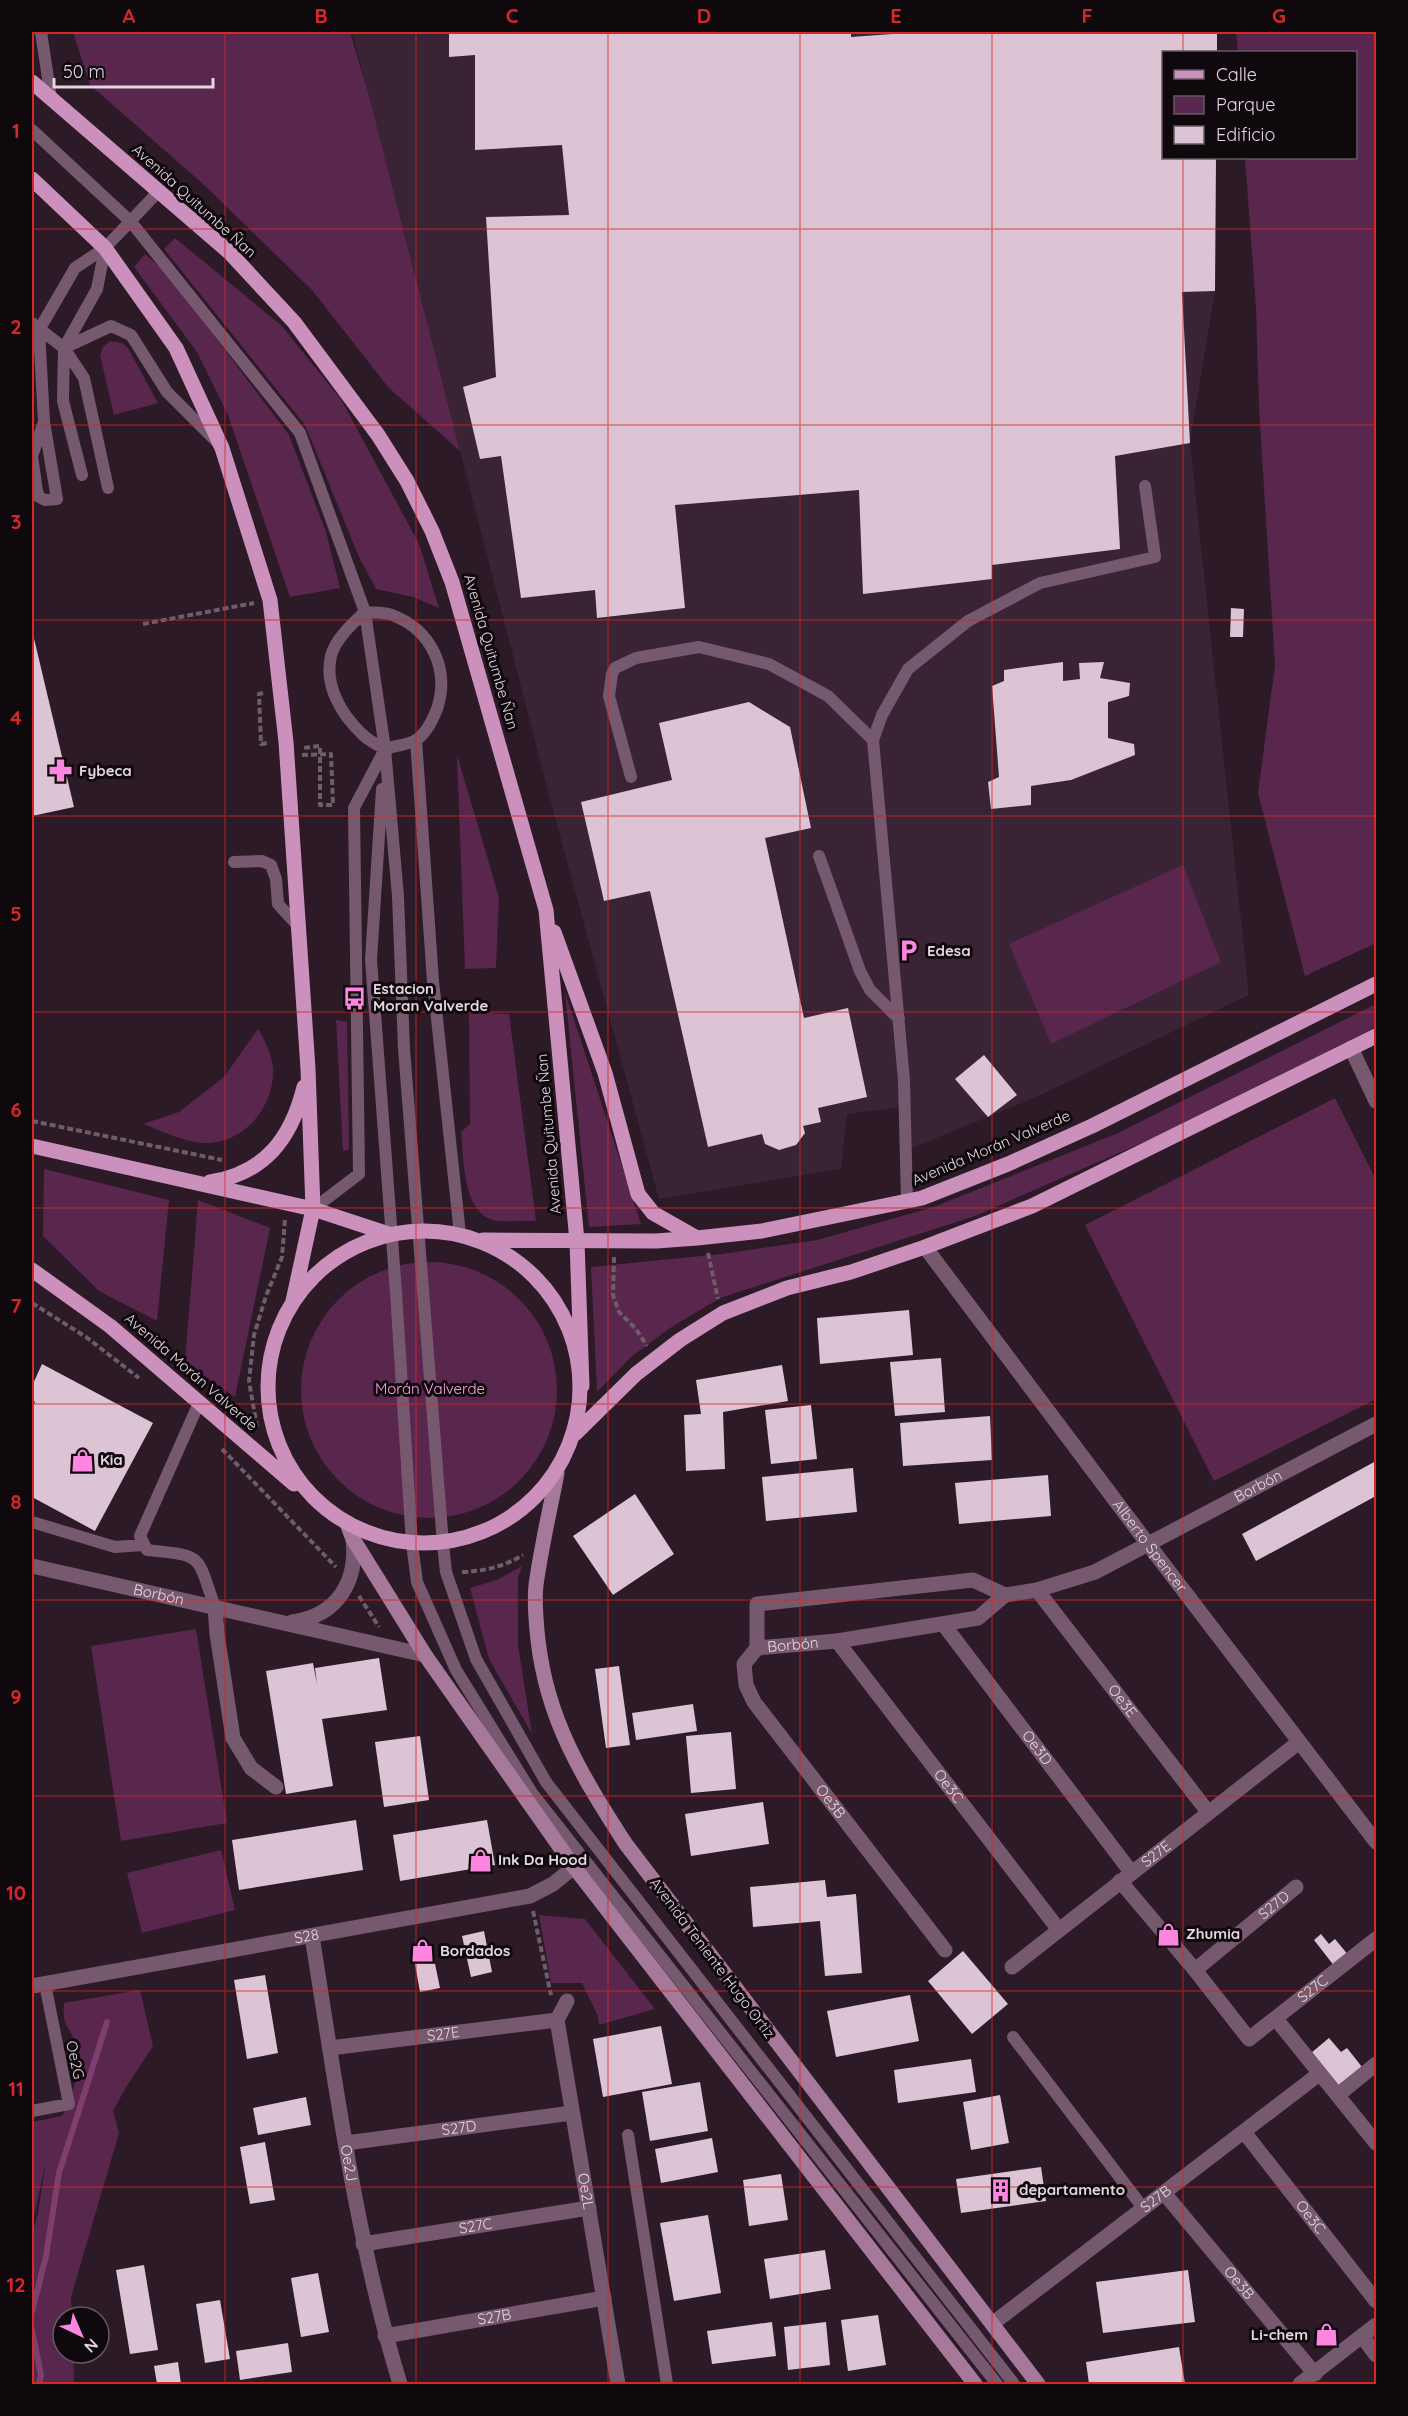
<svg xmlns="http://www.w3.org/2000/svg" width="1408" height="2416" font-family="Quicksand,sans-serif">
<rect width="100%" height="100%" fill="#2c1a27"/>
<path fill="#392334" d="M352,32H1217V52H1164V158H1216L1215,291L1190,443L1249,995L1032,1099L909,1149L903,1107L847,1114L841,1169L659,1199L550,799Z"/>
<path fill="#59264e" d="M73,32H350L369,96L460,451L388,387L312,290L203,184L90,85Z
M1236,32H1376V943L1305,976L1258,793L1275,665L1259,408L1256,307L1245,158H1356V52H1238Z
M175,238L282,326L342,401L419,544L439,608L413,597L376,589L359,557L305,425L164,249Z
M145,254L160,267L212,333L289,435L326,532L340,588L290,597L228,415L197,352L134,267Z
M110,341L122,343L128,348L158,403L114,415L100,355L103,347Z
M457,755L499,897L496,968L465,969Z
M1183,865L1221,962L1051,1044L1009,944Z
M565,992L641,1224L589,1227Z
M1376,1004V1027L1160,1135L975,1216L720,1298L670,1328L631,1357L597,1392L591,1267L722,1254L817,1240L934,1207L1118,1133Z
M469,1012L509,1014L536,1221C525,1220 503,1223 493,1220C462,1211 464,1158 461,1132L470,1124Z
M336,1020L347,1022L349,1149L343,1151Z
M258,1029C265,1041 272,1055 273,1068C275,1106 245,1143 206,1143C185,1143 162,1131 143,1124L179,1112L224,1077Z
M1335,1098L1376,1180V1399L1214,1481L1085,1225Z
M44,1169L169,1200L157,1321L99,1291L43,1236Z
M198,1200L270,1228L235,1397L185,1362Z
M301 1390a128 128 0 1 1 256 0a128 128 0 1 1-256 0Z
M522,1566L518,1578V1645L532,1734L489,1659L470,1588L497,1580Z
M196,1629L227,1823L121,1841L91,1646Z
M221,1850L235,1910L142,1933L127,1873Z
M539,1915L585,1919L655,2009L599,2025L598,2016L582,1983H551Z
M140,1990L153,2046L125,2089L113,2111L119,2133L71,2297L72,2317H63V2353H73L74,2384H32V2234L38,2214L46,2161L32,2226V2122L62,2116C74,2096 81,2066 75,2043C69,2024 62,2028 64,2003Z"/>
<g fill="none" stroke-linecap="round" stroke-linejoin="round">
<path stroke="#7e3e6f" stroke-width="6" d="M32,2312L46,2256L59,2173L107,2022
M32,2330L41,2375L39,2384"/>
</g>
<path fill="#dcc4d5" d="M449,32H851V37L920,32H1217V52H1164V158H1216L1215,291L1182,292L1190,443L1115,456L1120,549L992,565V579L863,594L859,490L675,505L685,608L597,618L595,590L521,598L501,456L480,459L463,387L496,377L486,217L569,215L562,145L475,150V55L449,57Z
M1231,608L1244,609L1243,637H1230Z
M32,630L74,807L32,816Z
M1063,662V681L1080,679L1079,663L1104,662L1100,678L1130,683L1129,696L1108,702V738L1134,744L1135,755L1071,780L1031,786V805L991,809L988,782L999,777L992,686L1004,681V670Z
M749,702L790,727L811,828L765,838L804,1018L848,1008L867,1097L818,1108L821,1122L803,1126L805,1133L796,1145L779,1150L765,1144L762,1134L708,1147L650,891L604,901L581,802L672,780L659,723Z
M984,1055L1017,1095L988,1117L955,1079Z
M909,1310L913,1355L820,1364L817,1318Z
M941,1358L945,1412L895,1416L890,1362Z
M42,1364L153,1423L95,1531L32,1497V1409L35,1402L32,1400V1386Z
M782,1365L788,1401L723,1412L725,1469L686,1471L684,1415L701,1414L696,1380Z
M811,1405L817,1459L771,1464L765,1410Z
M990,1416L992,1460L903,1466L900,1423Z
M1376,1461V1496L1256,1561L1242,1534Z
M853,1468L857,1512L766,1521L762,1477Z
M1048,1475L1051,1516L959,1524L955,1483Z
M635,1494L674,1554L613,1595L573,1536Z
M379,1658L387,1710L322,1719L333,1786L286,1794L266,1671L313,1663L317,1684L315,1668Z
M619,1666L630,1745L606,1748L595,1669Z
M693,1704L697,1731L636,1740L632,1713Z
M731,1732L736,1789L691,1793L686,1736Z
M420,1736L429,1800L384,1807L375,1742Z
M763,1802L769,1844L691,1856L685,1814Z
M356,1820L363,1870L239,1890L232,1840Z
M487,1820L495,1865L400,1881L393,1835Z
M825,1880L827,1897L856,1894L862,1973L825,1976L820,1921L753,1927L750,1887Z
M484,1931L492,1972L471,1977L462,1936Z
M1321,1934L1329,1944L1335,1939L1349,1956L1335,1967L1314,1940Z
M431,1944L440,1988L420,1992L412,1948Z
M963,1951L1008,2004L972,2034L928,1981Z
M265,1975L278,2053L247,2059L234,1980Z
M910,1995L919,2041L836,2057L827,2011Z
M661,2026L672,2084L603,2097L593,2039Z
M1329,2038L1341,2052L1347,2048L1362,2067L1337,2086L1311,2053Z
M971,2059L976,2092L898,2103L894,2070Z
M700,2082L708,2131L650,2141L642,2092Z
M1000,2095L1009,2143L971,2150L963,2102Z
M306,2097L311,2125L258,2135L253,2108Z
M712,2138L718,2172L661,2183L655,2149Z
M265,2142L275,2200L250,2204L240,2147Z
M1041,2167L1046,2201L961,2213L956,2179Z
M781,2174L788,2220L749,2226L743,2180Z
M708,2215L721,2293L674,2301L660,2223Z
M825,2250L831,2289L770,2299L764,2259Z
M144,2265L158,2350L130,2354L116,2270Z
M1188,2270L1195,2322L1103,2333L1096,2282Z
M318,2273L329,2332L301,2337L291,2278Z
M220,2300L230,2359L205,2363L196,2304Z
M878,2315L886,2365L848,2371L841,2320Z
M772,2322L776,2356L712,2364L707,2331Z
M826,2322L830,2365L788,2370L784,2327Z
M288,2343L292,2372L240,2380L236,2351Z
M1179,2347L1185,2384H1089L1086,2362Z
M178,2362L181,2384H157L154,2366Z"/>
<g fill="none" stroke-linecap="round" stroke-linejoin="round">
<path stroke="#6d5d68" stroke-width="4" stroke-dasharray="6 3" stroke-linecap="butt" d="M143,624L254,603
M263,693L259,694L261,744L268,743
M302,755L331,754L333,805H320V746L303,748
M32,1121L222,1160
M708,1253L718,1299
M614,1257L613,1295L619,1312L636,1329L647,1346
M32,1303L86,1337L139,1378
M257,1427L249,1381L254,1335L266,1296L282,1257L285,1219
M222,1449L336,1567
M462,1572C485,1571 503,1567 523,1555
M359,1596L379,1627
M533,1911L551,1995"/>
<path stroke="#76596e" stroke-width="12" d="M41,32L51,98
M32,130L131,222L300,433L365,612L385,749L398,896L404,1049L443,1544L446,1572L476,1659L546,1782L1014,2384
M32,323L64,348L84,378L108,488
M64,348L111,326L131,335L167,392L217,442
M44,422L32,456L37,491L39,497L45,500L57,499L44,422L39,330L75,268L105,248L158,192
M82,475L63,401L64,348L97,289L105,248
M416,740L433,981L460,1234
M631,777L609,696L612,674L615,668L636,658L699,647L769,664L828,696L873,740
M382,789L371,960L396,1292L412,1544L417,1582L456,1670L532,1793L997,2384
M819,856L860,971L870,990L899,1019
M234,862L262,861L271,865L276,879L278,904L298,926
M907,1202L904,1080L873,740L882,715L908,669L968,621L1040,583L1155,557L1145,486
M313,1209L359,1174L354,808L385,749C394,746 408,745 416,740C426,734 433,719 437,709C450,670 432,630 392,615C384,612 373,613 365,612C353,623 335,639 331,656C324,685 341,714 362,734C368,740 377,745 385,749
M199,1403L140,1536L147,1550C205,1556 196,1554 215,1607
M32,1522L115,1547L143,1545
M1013,2037L1144,2209
M32,2111L69,2104L45,1984
M628,2135L667,2384"/>
<g stroke="#76596e" stroke-width="15">
<path d="M1351,1048L1376,1101"/>
<path id="s1" d="M925,1247L1148,1544L1376,1842"/>
<path id="s2" d="M32,1566L425,1655"/>
<path id="s3" d="M1037,1590L1208,1812"/>
<path d="M215,1607L217,1634L233,1738L251,1768L276,1787"/>
<path d="M292,1622C337,1616 358,1582 353,1539"/>
<path id="s4" d="M944,1625L1131,1872"/>
<path id="s5" d="M837,1641L1059,1930"/>
<path id="s6" d="M757,1648L837,1641L978,1618L1005,1595L1037,1590L1095,1572L1376,1424"/>
<path id="s7" d="M757,1648L744,1664L746,1685L754,1702L945,1950"/>
<path d="M757,1648V1604L973,1580L1005,1595"/>
<path id="s8" d="M1120,1881L1195,1970L1249,2039L1376,1939"/>
<path id="s9" d="M312,1936C336,2087 356,2239 400,2384"/>
<path id="s10" d="M1012,1967L1299,1742"/>
<path id="s11" d="M1195,1970L1296,1887"/>
<path id="s12" d="M32,1986L530,1896L553,1884L574,1867"/>
<path id="s13" d="M567,2001L557,2020L618,2384"/>
<path d="M1276,2019L1376,2143"/>
<path id="s14" d="M330,2048L557,2020"/>
<path d="M1338,2095L1376,2064"/>
<path id="s15" d="M1244,2132L1376,2301"/>
<path id="s16" d="M346,2143L572,2113"/>
<path id="s17" d="M1164,2193L1315,2374"/>
<path id="s18" d="M363,2244L589,2208"/>
<path id="s19" d="M992,2324L1319,2074"/>
<path id="s20" d="M385,2336L604,2298"/>
<path d="M1362,2336L1376,2355"/>
</g>
<path stroke="#76596e" stroke-width="15" d="M1300,2384L1376,2325"/>
<path stroke="#a6789a" stroke-width="15" d="M557,1473C550,1510 541,1548 536,1585C534,1603 536,1622 538,1640C547,1720 582,1776 625,1843L1038,2384
M348,1526L353,1539L425,1655L574,1867L975,2384"/>
<path stroke="#cc90bc" stroke-width="15" d="M32,82L229,252L294,322L378,435L407,481L432,531L452,582L546,910L577,1241L582,1386
M32,179L105,248L176,348L222,448L270,600L286,742L308,1069L313,1209L293,1301
M554,932L605,1073L638,1194L653,1213L697,1238
M32,1146L313,1209L389,1234
M210,1182C265,1173 291,1139 304,1087
M268 1387a156 156 0 1 1 312 0a156 156 0 1 1-312 0Z
M483,1240L656,1241L697,1238L762,1231L922,1198L1008,1164L1092,1126L1376,984
M32,1270L110,1326L294,1484
M575,1434L636,1374L680,1340L723,1313L787,1288L851,1272L925,1247L1032,1206L1376,1036"/>
</g>
<path fill="none" stroke="#d62828" stroke-width="1.5" stroke-opacity="0.55" d="M225,32V2384M416,32V2384M608,32V2384M800,32V2384M992,32V2384M1183,32V52M1183,158V2384M32,229H1376M32,425H1376M32,620H1376M32,816H1376M32,1012H1376M32,1208H1376M32,1404H1376M32,1600H1376M32,1796H1376M32,1991H1376M32,2187H1376"/>
<defs>
<symbol id="pharmacy-bare" viewBox="-9 -9 18 18"><path d="M-2-6h4v4h4v4h-4v4h-4v-4h-4v-4h4Z" fill="#fe86e1" stroke="#0f080d" stroke-width="2.5" paint-order="stroke"/></symbol>
<symbol id="parking-bare" viewBox="-9 -9 18 18"><path d="M-3.5-5.5H1a3.5 3.5 0 0 1 0 7H-1V5.5H-3.5ZM-1-3.4V-.6H.8a1.4 1.4 0 0 0 0-2.8Z" fill="#fe86e1" stroke="#0f080d" stroke-width="2.5" paint-order="stroke"/></symbol>
<symbol id="bus-bare" viewBox="-9 -9 18 18"><path d="M-5-6H5V4H4V6H2V4H-2V6H-4V4H-5ZM-3.5-4V0h7V-4ZM-3.5 1.2v1.5H-2V1.2ZM2 1.2v1.5H3.5V1.2Z" fill="#fe86e1" stroke="#0f080d" stroke-width="2.5" paint-order="stroke"/></symbol>
<symbol id="shop-bare" viewBox="-9 -9 18 18"><path d="M-5-2.5h2.3a2.7 3.5 0 0 1 5.4 0H5L5.5 6h-11ZM-1.5-2.5h3a1.5 2.3 0 0 0-3 0Z" fill="#fe86e1" stroke="#0f080d" stroke-width="2.5" paint-order="stroke"/></symbol>
<symbol id="building-bare" viewBox="-9 -9 18 18"><path d="M-4-6H4V6H1V3H-1V6H-4ZM-2.5-4.3h1.7v1.8h-1.7ZM.8-4.3h1.7v1.8H.8ZM-2.5-1h1.7V.8h-1.7ZM.8-1h1.7V.8H.8Z" fill="#fe86e1" stroke="#0f080d" stroke-width="2.5" paint-order="stroke"/></symbol>
</defs>
<g fill-rule="evenodd">
<use href="#pharmacy-bare" x="44" y="754" width="33" height="33"/>
<use href="#parking-bare" x="892" y="934" width="33" height="33"/>
<use href="#bus-bare" x="338" y="982" width="33" height="33"/>
<use href="#shop-bare" x="66" y="1444" width="33" height="33"/>
<use href="#shop-bare" x="464" y="1844" width="33" height="33"/>
<use href="#shop-bare" x="1152" y="1918" width="33" height="33"/>
<use href="#shop-bare" x="406" y="1934" width="33" height="33"/>
<use href="#building-bare" x="984" y="2174" width="33" height="33"/>
<use href="#shop-bare" x="1310" y="2318" width="33" height="33"/>
</g>
<g text-anchor="middle" stroke-width="6" stroke-linejoin="round" paint-order="stroke">
<g font-size="15" fill="#e3d6df" stroke="#0f080d">
<text transform="translate(194 201) rotate(42)" y="5">Avenida Quitumbe Ñan</text>
<text transform="translate(491 652) rotate(74)" y="5">Avenida Quitumbe Ñan</text>
<text transform="translate(549 1134) rotate(-95)" y="5">Avenida Quitumbe Ñan</text>
<text transform="translate(991 1148) rotate(-23)" y="5">Avenida Morán Valverde</text>
<text transform="translate(191 1372) rotate(41)" y="5">Avenida Morán Valverde</text>
<text dy="5" stroke="none"><textPath href="#s6" startOffset="536">Borbón</textPath></text>
<text dy="5" stroke="none"><textPath href="#s1" startOffset="374">Alberto Spencer</textPath></text>
<text dy="5" stroke="none"><textPath href="#s2" startOffset="130">Borbón</textPath></text>
<text dy="5" stroke="none"><textPath href="#s6" startOffset="36">Borbón</textPath></text>
<text dy="5" stroke="none"><textPath href="#s3" startOffset="140">Oe3E</textPath></text>
<text dy="5" stroke="none"><textPath href="#s4" startOffset="154">Oe3D</textPath></text>
<text dy="5" stroke="none"><textPath href="#s5" startOffset="183">Oe3C</textPath></text>
<text dy="5" stroke="none"><textPath href="#s7" startOffset="186">Oe3B</textPath></text>
<text dy="5" stroke="none"><textPath href="#s10" startOffset="183">S27E</textPath></text>
<text dy="5" stroke="none"><textPath href="#s11" startOffset="102">S27D</textPath></text>
<text dy="5" stroke="none"><textPath href="#s12" startOffset="279">S28</textPath></text>
<text transform="translate(712 1958) rotate(53)" y="5">Avenida Teniente Hugo Ortiz</text>
<text dy="5" stroke="none"><textPath href="#s8" startOffset="285">S27C</textPath></text>
<text dy="5" stroke="none"><textPath href="#s14" startOffset="114">S27E</textPath></text>
<text transform="translate(75 2060) rotate(78)" y="5">Oe2G</text>
<text dy="5" stroke="none"><textPath href="#s16" startOffset="114">S27D</textPath></text>
<text dy="5" stroke="none"><textPath href="#s9" startOffset="230">Oe2J</textPath></text>
<text dy="5" stroke="none"><textPath href="#s13" startOffset="195">Oe2L</textPath></text>
<text dy="5" stroke="none"><textPath href="#s19" startOffset="206">S27B</textPath></text>
<text dy="5" stroke="none"><textPath href="#s15" startOffset="108">Oe3C</textPath></text>
<text dy="5" stroke="none"><textPath href="#s18" startOffset="114">S27C</textPath></text>
<text dy="5" stroke="none"><textPath href="#s17" startOffset="117">Oe3B</textPath></text>
<text dy="5" stroke="none"><textPath href="#s20" startOffset="111">S27B</textPath></text>
</g>
<g font-size="15" font-weight="bold" fill="#e3d6df" stroke="#0f080d" text-anchor="start">
<text x="79" y="776">Fybeca</text>
<text x="927" y="956">Edesa</text>
<text x="373" y="994">Estacion<tspan x="373" dy="17">Moran Valverde</tspan></text>
<text x="100" y="1465">Kia</text>
<text x="498" y="1865">Ink Da Hood</text>
<text x="1186" y="1939">Zhumia</text>
<text x="440" y="1956">Bordados</text>
<text x="1019" y="2195">departamento</text>
<text x="1308" y="2340" text-anchor="end">Li-chem</text>
</g>
<g font-size="15" fill="#ffa2e7" stroke="#0f080d">
<text x="430" y="1394">Morán Valverde</text>
</g>
</g>
<rect width="1408" height="2416" fill="none" stroke="#0f080d" stroke-width="66"/>
<rect x="1162" y="51" width="195" height="108" fill="#0f080d" stroke="#645a61" stroke-width="1.5"/>
<rect x="1174" y="70" width="30" height="9" fill="#cc90bc" stroke="#645a61" stroke-width="1.5"/>
<text x="1216" y="81" font-size="18" fill="#e3d6df">Calle</text>
<rect x="1174" y="96" width="30" height="18" fill="#59264e" stroke="#645a61" stroke-width="1.5"/>
<text x="1216" y="111" font-size="18" fill="#e3d6df">Parque</text>
<rect x="1174" y="126" width="30" height="18" fill="#dcc4d5" stroke="#645a61" stroke-width="1.5"/>
<text x="1216" y="141" font-size="18" fill="#e3d6df">Edificio</text>
<g transform="translate(81 2335) rotate(136)"><circle r="28" fill="#0f080d" stroke="#645a61" stroke-width="1.5"/>
<path d="M0-4.5L10 22L0 15L-10 22Z" fill="#fe86e1"/>
<text y="-9" font-size="16" font-weight="bold" text-anchor="middle" fill="#e3d6df">N</text>
</g>
<path d="M54 78v9h159v-9" fill="none" stroke="#e3d6df" stroke-width="3"/>
<text x="63" y="78" font-size="18" fill="#e3d6df" stroke="#0f080d" stroke-width="4.5" paint-order="stroke">50 m</text>
<rect x="33" y="33" width="1342" height="2350" fill="none" stroke="#d62828" stroke-width="2"/>
<g font-size="20" text-anchor="middle" font-weight="bold" fill="#d62828">
<text x="129" y="23">A</text>
<text x="321" y="23">B</text>
<text x="512" y="23">C</text>
<text x="704" y="23">D</text>
<text x="896" y="23">E</text>
<text x="1087" y="23">F</text>
<text x="1279" y="23">G</text>
<text x="16" y="138">1</text>
<text x="16" y="334">2</text>
<text x="16" y="529">3</text>
<text x="16" y="725">4</text>
<text x="16" y="921">5</text>
<text x="16" y="1117">6</text>
<text x="16" y="1313">7</text>
<text x="16" y="1509">8</text>
<text x="16" y="1704">9</text>
<text x="16" y="1900">10</text>
<text x="16" y="2096">11</text>
<text x="16" y="2292">12</text>
</g>
</svg>
